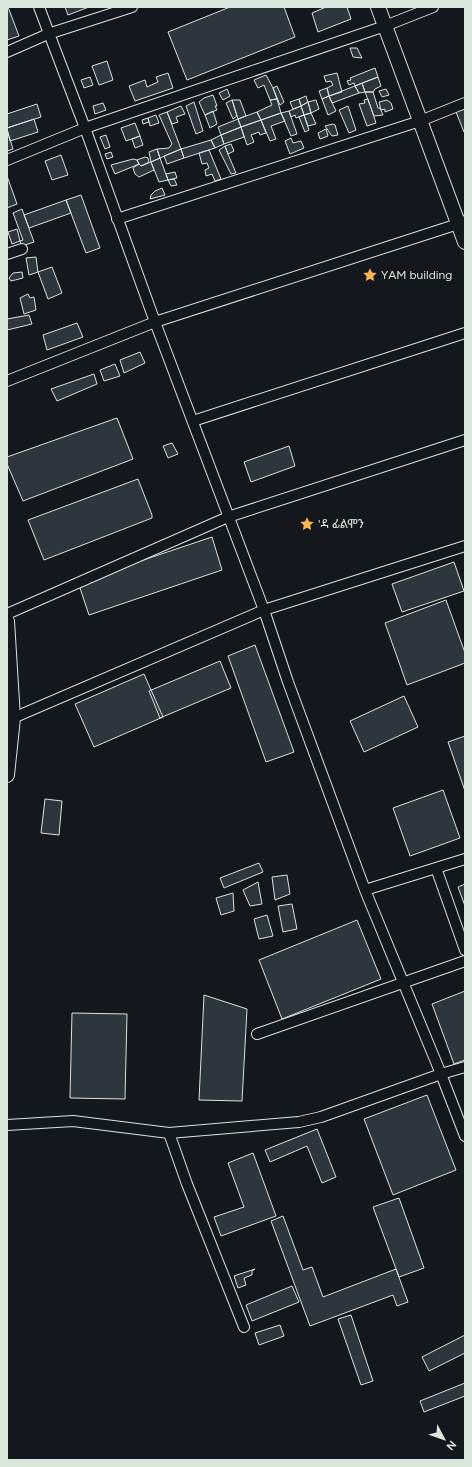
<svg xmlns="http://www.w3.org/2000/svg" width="472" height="1467" font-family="Figtree,'Noto Sans Ethiopic',sans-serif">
<rect width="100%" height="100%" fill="#14181c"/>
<path fill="#2c363c" stroke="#d8e6dc" d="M7,7H8L19,36L7,40Z
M65,7H89L68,15Z
M230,7H284L295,37L187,80L168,32Z
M326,7H347L351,19L318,32L312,13Z
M350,48H357L362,58L353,57Z
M107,61L113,80L99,85L92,66Z
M375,68L378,77L355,86L354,83L349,85L347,81L351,80L350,78Z
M168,73L173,88L135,101L129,86L145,80L147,87L158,82L156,77Z
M337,73L342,92L329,96L327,88L333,85L331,81L326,82L324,76Z
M266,75L273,88L277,99L270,100L264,85L258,88L254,80Z
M90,77L93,85L84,88L81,80Z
M378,77L381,86L375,89L373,92H365L362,83Z
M362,83L365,92L359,93L355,86Z
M277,86L284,102L280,105L273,88Z
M355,86L359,93L332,103L329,96Z
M327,88L329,96L322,99L319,91Z
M227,89L230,96L223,100L219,93Z
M386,89L389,95L382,97L379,91Z
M365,92H373L378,108H380L383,115L374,116Z
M213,95L217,106H215L217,110L205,115L199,102L204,98Z
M306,96L308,102L301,106L299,99Z
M329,96L336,111L328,115L322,99Z
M277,99L281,113L261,120L257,112L272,105L270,100Z
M299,99L301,106L293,109L290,102Z
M368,99L376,123L367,126L359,104L365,103L364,100Z
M232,100L237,116L233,119L226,103Z
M232,100H240L246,116L238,119Z
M316,100L319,109L311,113L308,102Z
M387,100L391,103L393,109L385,112V109L381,110L379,102Z
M194,102L203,131L196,134L186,106Z
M308,102L311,113L304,115L301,106Z
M103,103L106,110L95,114L93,106Z
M37,104L41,117L7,128V114Z
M181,106L185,114L176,117L178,122L172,124L167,112Z
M301,106L304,115L296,118L295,115L291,117L289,111Z
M348,106L356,130L349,133L339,110Z
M465,109V132H464L456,112Z
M213,111L217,124L210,128L205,115Z
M289,111L297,134L291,136L281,113Z
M167,112L181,149L160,158L157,149L169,148L172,144L159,115Z
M257,112L261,120L241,127L238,119Z
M281,113L285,121L271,126L276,139L270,141L261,120Z
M311,113L316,124L308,126L304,115Z
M156,115L159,123L150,126L148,118Z
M304,115L309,130L305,132L299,117Z
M148,118L149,122L143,124L142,120Z
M34,119L38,132L10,141L7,128Z
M238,119L241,127L221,135L218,127Z
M261,120L266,133L260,135L259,132L251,135L254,142L247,145L241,127Z
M135,123L140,136L126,141L121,128Z
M333,124L335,125L338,135L332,136L325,126Z
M241,127L244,137L224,144L221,135Z
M326,129L328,136L320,139L318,133Z
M7,130L13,149L7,151Z
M106,135L110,147L105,149L100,137Z
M221,135L224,144L215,148L211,140Z
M140,136L143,145L135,148L132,139Z
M291,138L293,143L301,141L304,148L290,154L285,141Z
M211,140L215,148L184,158L181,149Z
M231,144L234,151L228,154L225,146Z
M225,146L228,154L236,173L231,174L219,150Z
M157,149L160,158L151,162L149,152Z
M181,149L184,158L167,164L164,156Z
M209,150L221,179L215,181L212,174L206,176L205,170L209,168L207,163L202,164L199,153Z
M111,152L113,157L107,159L105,154Z
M61,155L68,175L52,180L45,161Z
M145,157L148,158L149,162L141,166L139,164L137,160Z
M160,158L168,180L159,182L151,162Z
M133,159L137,160L139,164L115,174L111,165Z
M151,162L154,170L139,177L135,174L133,168L139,164L141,166Z
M175,172L177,178L168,180L166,174Z
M7,176L17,204L7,208Z
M174,179L177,185L171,186L168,180Z
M162,188L165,195L150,199L151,195L155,191Z
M81,195L100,248L86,253L66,200Z
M66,200L71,213L29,228L24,215Z
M22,209L34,242L22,246L20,241L23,240L13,213Z
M17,229L20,241L12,244L8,232Z
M36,257L38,272L29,275L26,258Z
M52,267L62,293L48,299L38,272Z
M22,272L23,278L11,281L9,278L13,273Z
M28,294L30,298L34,297L36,310L24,314L20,298Z
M29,315L32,324L7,330V319Z
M77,323L83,337L47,350L43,335Z
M140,352L145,363L124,373L120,360Z
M115,364L120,376L104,381L100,370Z
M94,374L97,384L57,401L51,389Z
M117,418L133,459L23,501L7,464V457Z
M172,443L178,454L168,458L163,446Z
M289,446L295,466L251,482L244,462Z
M138,479L152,515V518L44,560L28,520Z
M212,537L222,570L89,615L78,582Z
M454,562L464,591L402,612L392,584Z
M446,600L465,653V663L407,685L385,623Z
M255,645L294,752L266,762L228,656Z
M220,661L231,688L160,718L149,691Z
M144,674L163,717L94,747L75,704Z
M404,696L418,727L364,752L350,721Z
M465,736V791L448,742Z
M443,790L460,838L410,856L393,808Z
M45,799L62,801L59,835L41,833Z
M259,863L263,872L224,888L220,878Z
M287,875L290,894L275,900L272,877Z
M258,882L262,904L250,906L243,890Z
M465,884V906L458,887Z
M233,893L234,911L221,915L216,898Z
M292,904L297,929L283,932L278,906Z
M267,915L273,936L259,939L254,919Z
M357,920L381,979L282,1019L259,960Z
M465,991V1060L454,1064L432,1004Z
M204,995L247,1009L242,1101L199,1100Z
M72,1013L127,1014L125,1099L70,1098Z
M427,1095L456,1170L393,1195L364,1119Z
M317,1129L336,1177L322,1183L307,1146L270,1162L265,1150Z
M253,1153L276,1216L221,1236L214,1217L244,1207L228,1163Z
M399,1198L424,1268L399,1277L373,1207Z
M283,1216L303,1270L312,1267L323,1297L396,1269L408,1302L397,1306L393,1295L310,1326L271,1221Z
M255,1269L252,1271V1275L244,1278L246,1285L238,1288L234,1276Z
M292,1286L299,1302L252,1321L246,1305Z
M351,1315L373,1381L361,1385L338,1319Z
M280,1325L284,1336L259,1345L255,1333Z
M465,1335V1353L429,1371L422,1357Z
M465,1383V1396L424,1412L420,1401Z"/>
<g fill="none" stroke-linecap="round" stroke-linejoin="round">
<defs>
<path id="street" d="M39,7L85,128L155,322L264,610L288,682L365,890L441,1074L465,1136
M7,52L48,34L132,7
M7,160L85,128L385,26L433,7
M117,219L420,121L465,103
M7,254L22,249
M7,381L155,322L458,224L465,221
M193,421L465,333
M7,614L228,517L465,440
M7,717L13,718L264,610L465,546
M436,868L465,950
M365,890L465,859
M257,1034L465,961
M7,1125L73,1121L169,1133L299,1122L321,1117L441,1074L465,1067
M169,1133L187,1184L244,1327"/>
<path id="secondary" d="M378,7L465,242
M7,621L13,718L7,775"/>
</defs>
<use href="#street" stroke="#d8e6dc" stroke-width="12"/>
<use href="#secondary" stroke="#d8e6dc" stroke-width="16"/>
<use href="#street" stroke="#14181c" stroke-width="10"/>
<use href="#secondary" stroke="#14181c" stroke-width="14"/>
</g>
<defs>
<symbol id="sight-bare" viewBox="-9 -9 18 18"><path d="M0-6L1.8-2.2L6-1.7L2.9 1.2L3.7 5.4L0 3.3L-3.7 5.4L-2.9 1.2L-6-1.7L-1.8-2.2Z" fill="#ffb74d" stroke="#14181c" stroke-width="2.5" paint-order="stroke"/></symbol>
</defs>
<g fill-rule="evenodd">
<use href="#sight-bare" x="360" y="265" width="20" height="20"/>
<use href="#sight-bare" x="297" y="514" width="20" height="20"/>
</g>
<g text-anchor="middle" stroke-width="3" stroke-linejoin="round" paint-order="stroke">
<g font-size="12" fill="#d8e6dc" stroke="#14181c" text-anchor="start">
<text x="381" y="279">YAM building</text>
<text x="318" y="528">'ዳ ፊልሞን</text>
</g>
</g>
<rect width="472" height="1467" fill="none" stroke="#d8e6dc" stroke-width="16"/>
<g transform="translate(444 1439) rotate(131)" stroke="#14181c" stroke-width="3" paint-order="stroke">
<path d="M0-3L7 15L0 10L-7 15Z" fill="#d8e6dc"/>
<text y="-6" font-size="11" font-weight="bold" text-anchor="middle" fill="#d8e6dc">N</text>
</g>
</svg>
